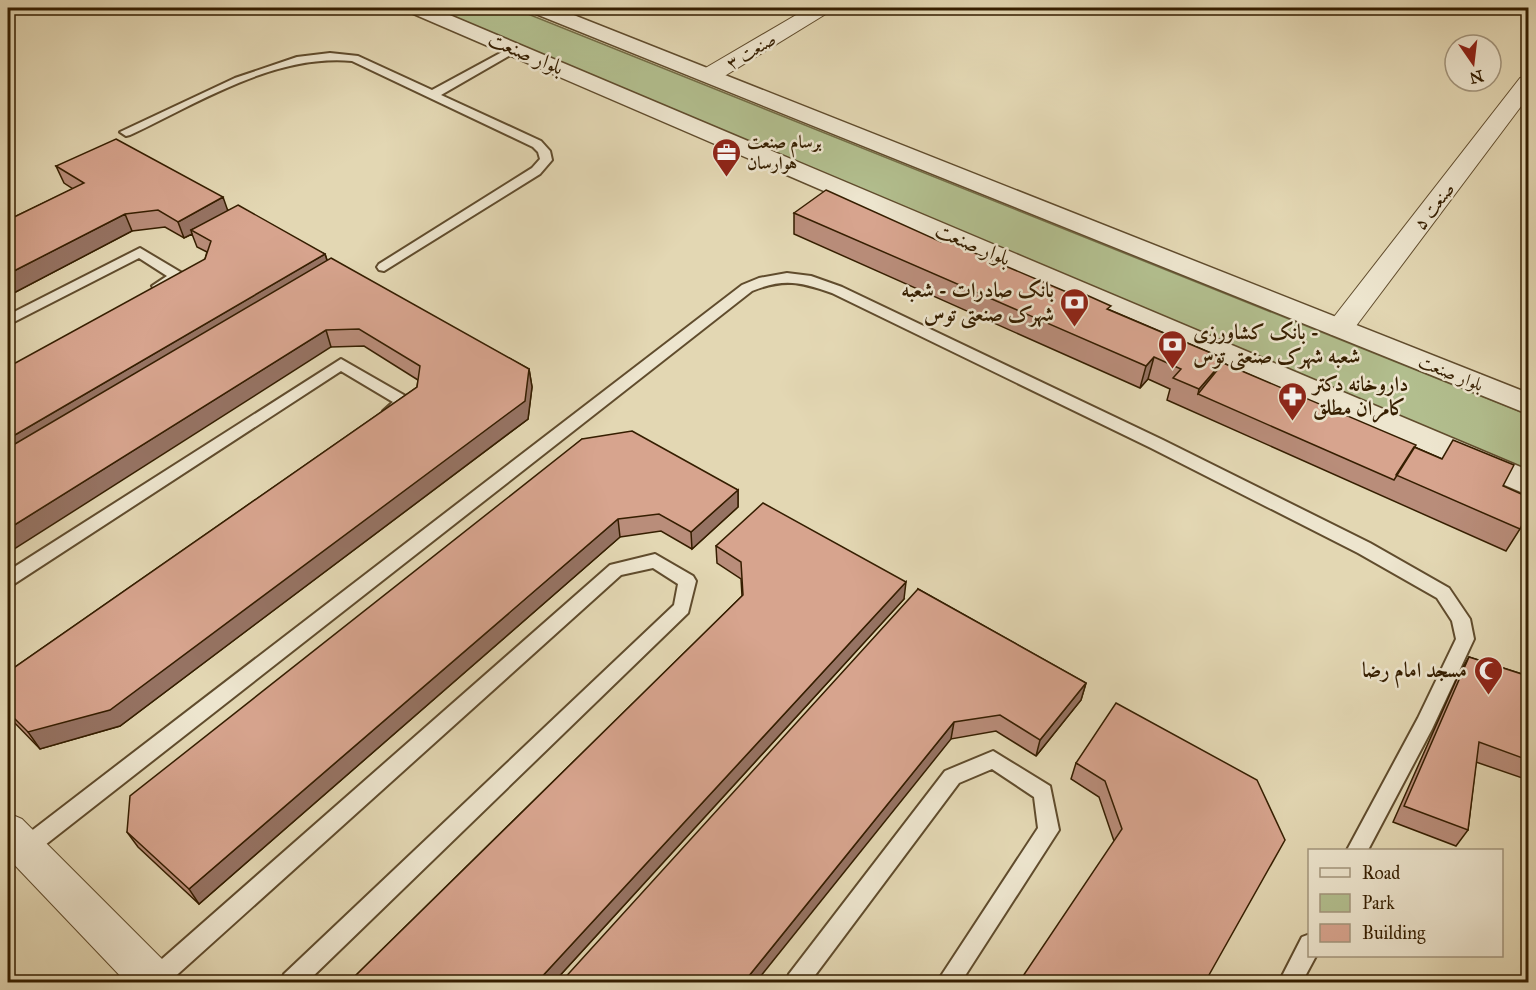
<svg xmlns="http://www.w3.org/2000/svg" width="1536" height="990" font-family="'IM FELL Great Primer',Amiri,serif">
<rect width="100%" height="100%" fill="#e3d7b3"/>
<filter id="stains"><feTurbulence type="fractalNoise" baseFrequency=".00333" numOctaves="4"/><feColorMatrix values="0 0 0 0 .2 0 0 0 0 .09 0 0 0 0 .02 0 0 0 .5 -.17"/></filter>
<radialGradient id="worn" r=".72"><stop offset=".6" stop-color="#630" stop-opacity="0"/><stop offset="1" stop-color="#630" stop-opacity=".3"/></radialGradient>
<path fill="#b2be8e" stroke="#746e47" stroke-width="1.5" d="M429,8H513L1528,415V471Z"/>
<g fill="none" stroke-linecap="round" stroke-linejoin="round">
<defs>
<path id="service" d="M515,45L521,48L519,50L441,95L541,141L550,151L552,160L540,174L384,271L379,270L377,267L379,264L532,168L540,159L538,152L533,147L352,61C274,54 198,103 130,135L126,136L120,132L235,78L297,57L330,53L358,56L432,90Z
M140,248L182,273L184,276C177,283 164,292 154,289L152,286L167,276L139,258L8,325V315Z
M787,273L811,276L842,287L1163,440L1370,543L1449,588L1470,619L1474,639L1432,729L1368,850H1347L1418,718L1456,639L1452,621L1437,598L1358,553L1151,448L832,293C800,282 784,278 752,291L31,856L24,858L17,856L14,849L17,842L742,285L759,278Z
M341,359L409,398L412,402C406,410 395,417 386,415L383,411L393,402L341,371L14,584L8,586V571Z
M655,554L693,576L696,581L688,613L307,982H281L284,974L674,605L678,584L653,568L621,575L169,982H143L146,973L610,565Z
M993,751L1050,786L1059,830L961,982H937L1038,828L1034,797L992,769L959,783L810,982H786L789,974L945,771Z
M1310,934V956H1316L1302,982H1279L1302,937Z"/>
<path id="minor" d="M808,8H832L829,12L718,80L710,82L702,80L699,75L702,70Z
M1528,76V97L1350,334L1340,337L1330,334L1326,328L1330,322L1520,78Z
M8,813L22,819L170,967L176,982H126L8,858Z"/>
<path id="tertiary" d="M405,8H433L1528,470V495L409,12Z
M527,8H556L1528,393V414L531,12Z"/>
</defs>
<use href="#service" stroke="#604c2d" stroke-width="4"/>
<use href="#minor" stroke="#604c2d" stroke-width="2"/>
<use href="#tertiary" stroke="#604c2d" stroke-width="3"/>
<use href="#service" fill="#ede5ce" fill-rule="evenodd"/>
<use href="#minor" fill="#ede5ce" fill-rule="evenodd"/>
<use href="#tertiary" fill="#ede5ce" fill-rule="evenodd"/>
</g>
<path fill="#b98d7a" stroke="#351e00" stroke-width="1.5" d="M56,166L228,210L325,254L327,260L529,369L532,387L528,419L120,726L40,749L8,716V672L417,387L418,380L364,346L331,347L205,259L207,252L197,247L192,234L184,238L165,227L132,231L8,296V220L73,189L64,183Z
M794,213L941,242L1110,310L1225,359L1223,363L1503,486L1520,529L1506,551L1167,400L1170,389L1148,379L1140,388L794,234Z
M582,439L738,490V507L692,549L661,531L620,537L199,904L138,847L127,832Z
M716,546L904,599L554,982H349L742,596L741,579L717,563Z
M918,589L1086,683L1081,700L1036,756L996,731L951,739Z
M1469,657L1528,676V780L1476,762L1468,830L1456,846L1393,822L1459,674Z
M1076,763L1285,840L1114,841L1099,797L1071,779Z"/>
<path fill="#967363" stroke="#351e00" stroke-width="1.5" d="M223,197L229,214L191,230L192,234L184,238L178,222Z
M125,214L132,231L8,296V274Z
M325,254L330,270L8,462V439Z
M326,330L331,347L8,553V529Z
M1154,357L1148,379L1140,388L1146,366Z
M1225,359L1218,381L1198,394L1199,389Z
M529,369L532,387L528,419L120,726L40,749L28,732Z
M738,490V507L692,549L691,532Z
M618,519L620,537L199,904L189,889Z
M906,582L904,599L554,982H537Z
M1086,683L1081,700L1036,756L1040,740Z
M954,722L951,739L756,982H744Z"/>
<path fill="#d7a48e" stroke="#351e00" stroke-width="1.5" d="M116,139L223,197L178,222L158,210L125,214L8,274V220L84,183L56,166Z
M826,190L941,242L944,240L1069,293L1073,289L1111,306L1107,309L1225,359L1199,389L1173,378L1181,369L1154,357L1146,366L794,213Z
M238,205L325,254L8,439V367L205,259L211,241L191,230Z
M331,258L529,369L525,401L110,710L28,732L8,712V672L417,387L420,366L359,329L326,330L8,529V448Z
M1223,363L1416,445L1394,480L1198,394Z
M632,431L738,490L691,532L659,514L618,519L189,889L127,832L130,796L582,439Z
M1453,440L1514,465L1503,486L1528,497V512L1520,529L1396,475L1414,447L1442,459Z
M763,503L906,582L537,982H349L743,595L741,562L716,546Z
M918,589L1086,683L1040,740L1000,715L954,722L744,982H561Z
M1469,657L1528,676V760L1479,742L1468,830L1404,806Z
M1116,703L1257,780L1285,840L1205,982H1019L1122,829L1105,781L1076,763Z"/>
<defs>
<symbol id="office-pin" viewBox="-11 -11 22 30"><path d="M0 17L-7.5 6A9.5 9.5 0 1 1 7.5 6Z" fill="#8f2418" stroke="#ede5ce"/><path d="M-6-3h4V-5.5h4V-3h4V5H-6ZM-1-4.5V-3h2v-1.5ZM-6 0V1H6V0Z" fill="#fff"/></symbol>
<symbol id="bank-pin" viewBox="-11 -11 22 30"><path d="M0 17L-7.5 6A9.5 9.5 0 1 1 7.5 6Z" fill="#8f2418" stroke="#ede5ce"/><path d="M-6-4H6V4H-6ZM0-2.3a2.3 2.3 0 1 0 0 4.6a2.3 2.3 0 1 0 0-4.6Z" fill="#fff"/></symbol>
<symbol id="pharmacy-pin" viewBox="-11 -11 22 30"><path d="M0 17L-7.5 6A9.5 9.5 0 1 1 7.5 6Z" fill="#8f2418" stroke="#ede5ce"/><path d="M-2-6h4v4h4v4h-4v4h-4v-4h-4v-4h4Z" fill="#fff"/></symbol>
<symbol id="mosque-pin" viewBox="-11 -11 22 30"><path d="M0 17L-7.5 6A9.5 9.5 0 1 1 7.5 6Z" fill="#8f2418" stroke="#ede5ce"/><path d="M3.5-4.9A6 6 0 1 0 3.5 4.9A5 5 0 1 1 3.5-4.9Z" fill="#fff"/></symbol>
</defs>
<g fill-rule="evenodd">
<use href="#office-pin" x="710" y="136" width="33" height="45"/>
<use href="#bank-pin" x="1058" y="286" width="33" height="45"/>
<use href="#bank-pin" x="1156" y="328" width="33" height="45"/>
<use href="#pharmacy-pin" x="1276" y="380" width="33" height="45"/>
<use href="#mosque-pin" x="1472" y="654" width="33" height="45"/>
</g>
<g text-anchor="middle" stroke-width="5" stroke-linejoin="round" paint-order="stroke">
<g font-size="18" fill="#351e00" stroke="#ede5ce">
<text transform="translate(751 51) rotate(-31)" y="6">صنعت ۳</text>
<text transform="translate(1434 206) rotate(-52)" y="6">صنعت ۵</text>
<text transform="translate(1451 373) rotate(22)" y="6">بلوار صنعت</text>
</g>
<g font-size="18" font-weight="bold" fill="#351e00" stroke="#ede5ce" text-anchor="start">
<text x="747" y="148">برسام صنعت<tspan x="747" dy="21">هوارسان</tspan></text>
</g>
<g font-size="21" fill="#351e00" stroke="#ede5ce">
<text transform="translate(526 53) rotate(23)" y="7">بلوار صنعت</text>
<text transform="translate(973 244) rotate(23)" y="7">بلوار صنعت</text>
</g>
<g font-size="21" font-weight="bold" fill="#351e00" stroke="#ede5ce" text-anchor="end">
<text x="1054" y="297">بانک صادرات - شعبه<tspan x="1054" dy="24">شهرک صنعتی توس</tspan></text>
<text x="1193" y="339" text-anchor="start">بانک کشاورزی -<tspan x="1193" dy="24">شعبه شهرک صنعتی توس</tspan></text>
<text x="1313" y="391" text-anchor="start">داروخانه دکتر<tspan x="1313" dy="24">کامران مطلق</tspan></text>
<text x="1467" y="677">مسجد امام رضا</text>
</g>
</g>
<rect width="1536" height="990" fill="none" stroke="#e3d7b3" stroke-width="30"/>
<rect x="9" y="9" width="1518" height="972" fill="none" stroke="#351e00" stroke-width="3"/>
<rect x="15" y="15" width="1506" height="960" fill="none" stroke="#351e00" stroke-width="1.5"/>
<rect x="1308" y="849" width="195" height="108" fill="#ede5ce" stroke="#a3957c" stroke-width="1.5"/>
<rect x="1320" y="868" width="30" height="9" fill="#ede5ce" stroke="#a3957c" stroke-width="1.5"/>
<text x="1362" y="879" font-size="18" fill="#351e00">Road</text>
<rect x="1320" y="894" width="30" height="18" fill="#b2be8e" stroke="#a3957c" stroke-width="1.5"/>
<text x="1362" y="909" font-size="18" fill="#351e00">Park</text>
<rect x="1320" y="924" width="30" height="18" fill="#d7a48e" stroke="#a3957c" stroke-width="1.5"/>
<text x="1362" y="939" font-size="18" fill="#351e00">Building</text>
<g transform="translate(1473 63) rotate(166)"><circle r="28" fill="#ede5ce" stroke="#a3957c" stroke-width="1.5"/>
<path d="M0-4.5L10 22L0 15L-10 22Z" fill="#8f2418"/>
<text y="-9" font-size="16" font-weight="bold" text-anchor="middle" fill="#351e00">N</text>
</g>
<rect width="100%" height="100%" filter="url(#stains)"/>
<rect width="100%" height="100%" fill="url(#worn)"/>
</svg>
